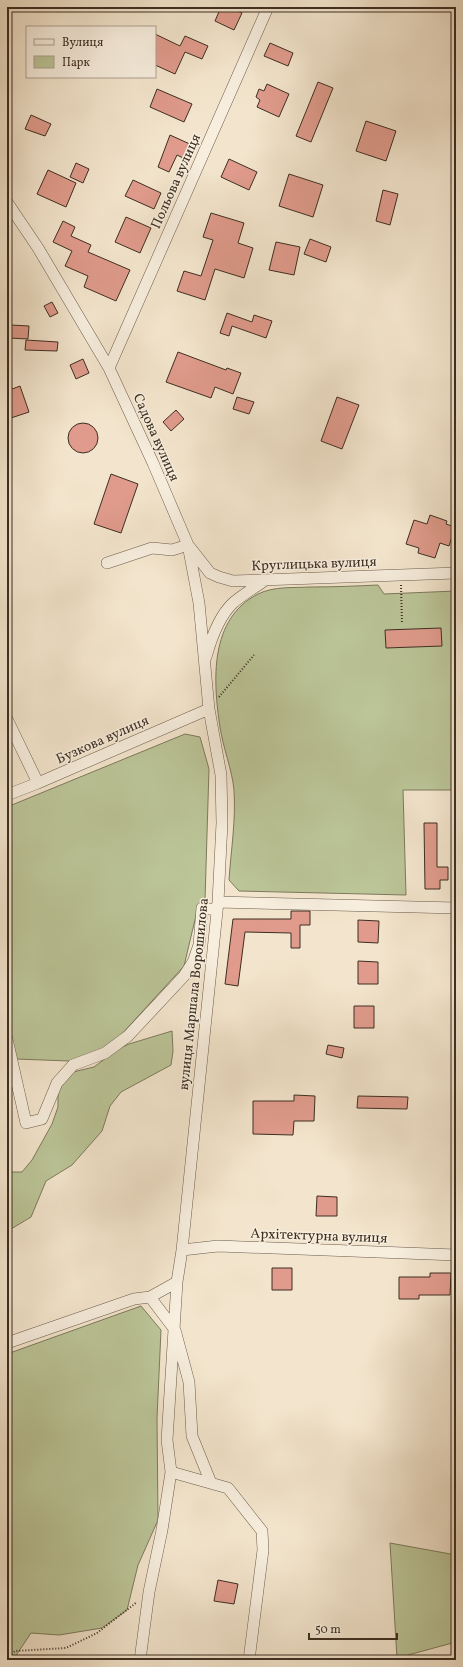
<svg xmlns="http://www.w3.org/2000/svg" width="463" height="1667" font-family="Vollkorn,serif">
<rect width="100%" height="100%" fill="#f3e5cd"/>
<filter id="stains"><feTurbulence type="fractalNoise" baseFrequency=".005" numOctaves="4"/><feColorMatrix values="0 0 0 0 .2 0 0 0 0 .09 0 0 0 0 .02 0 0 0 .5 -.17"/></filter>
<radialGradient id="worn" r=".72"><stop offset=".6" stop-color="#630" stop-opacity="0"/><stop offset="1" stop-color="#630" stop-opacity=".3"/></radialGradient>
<path fill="#bbc598" stroke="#7c7a5d" d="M378,585L384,594L456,591V790H403L406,895L239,891L229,880C231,850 236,820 234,790C232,769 223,748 220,727C213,681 209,619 258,594C274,586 294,588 311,587C334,587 356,586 378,585Z
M185,734L200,737L209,769L205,900L198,907L184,966L110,1047L69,1061L16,1059L7,1019V807Z
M172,1031L173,1051L171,1065L121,1092L110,1106L102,1131L72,1165L46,1181L31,1217L11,1229L7,1251V1172H22L32,1160L52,1124L58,1107V1090L73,1072L94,1067L118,1049L129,1044Z
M141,1306L161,1330L157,1418L158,1520L138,1565L127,1610L102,1628L59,1635L31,1633L13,1660H7V1354Z
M390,1543L456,1555V1642L397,1658Z"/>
<path fill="#e09b8c" stroke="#3d2e22" d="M221,7H229L242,13L234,30L215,21Z
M155,34L180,46L185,36L208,46L202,59L185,52L175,74L155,65Z
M270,43L293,53L288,66L264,56Z
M318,82L333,88L311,142L296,136Z
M267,84L289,94L279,117L257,107L260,100L256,97L259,89L264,91Z
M157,89L192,104L184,122L150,107Z
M31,115L51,124L45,136L25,129Z
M366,121L396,131L386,161L356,151Z
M170,135L192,145L185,159L177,155L169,172L158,167Z
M229,159L257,172L249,190L221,177Z
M76,163L89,169L83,183L70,177Z
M48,170L76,183L66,207L37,194Z
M289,174L323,185L313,217L279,206Z
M133,180L161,193L154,209L125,196Z
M383,190L398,194L390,225L376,221Z
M211,213L244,223L238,243L253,248L244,278L215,269L205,300L177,291L184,271L201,276L213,240L203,237Z
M126,217L151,228L140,253L115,242Z
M63,221L75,227L71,236L91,245L88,252L130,270L116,301L84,287L88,276L65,266L72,251L53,242Z
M310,239L331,247L326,262L304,254Z
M276,242L300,247L294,275L269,270Z
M52,302L58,313L50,317L44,306Z
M227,313L252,322L254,315L272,321L266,338L232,326L229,336L220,333Z
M11,325L29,326L28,339L9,338Z
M26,340L58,342L57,351L25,350Z
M178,352L226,370L227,368L241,373L233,394L215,387L211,398L166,382Z
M83,359L89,373L76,379L70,365Z
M20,386L29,412L11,418L7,405V391Z
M237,397L254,402L249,414L233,409Z
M337,397L359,405L342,449L321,441Z
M176,410L184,419L171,431L163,422Z
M68 438a15 15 0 1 1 30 0a15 15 0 1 1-30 0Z
M111,474L138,484L121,533L94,524Z
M430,515L447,521L446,524L455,527L449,546L440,543L435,558L418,553L419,548L406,544L414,520L427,524Z
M441,628L442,646L386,648L385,630Z
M424,823H437V867H448V880H440V889H425Z
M291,911H310V925H300V948H291V933L245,932L238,986L225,984L233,919H291Z
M358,920L379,921L378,943L358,942Z
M358,961L378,962V984H358Z
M354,1006H374V1028H354Z
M328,1045L344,1048L342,1058L326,1054Z
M294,1095L315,1096L314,1121H294L293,1135L253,1134V1101H294Z
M358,1096L408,1097L407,1109L357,1108Z
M317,1196L337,1197V1216H316Z
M272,1268H292V1290H272Z
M430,1273H451L450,1295H419V1299H399V1277H430Z
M218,1580L238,1584L234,1604L214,1601Z"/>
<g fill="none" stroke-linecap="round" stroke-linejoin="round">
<defs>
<path id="minor" d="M7,202L38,248L109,368L153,463L188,545L199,603L209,709L221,775L222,823L218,902L182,1250L177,1282L167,1440L171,1472L162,1530L149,1592L140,1660
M109,368L268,7
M107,563L152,548L172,550L188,545L210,573L219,577L233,581L456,573
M206,657C211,639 219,616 233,603C242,595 254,588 264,581
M7,719L38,783
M7,795L38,783L209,709
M218,902L456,908
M7,1039L26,1123L42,1119L57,1083L73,1065L105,1053L128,1036L184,976L193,962L199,945L202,908L217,910
M182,1250L218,1246L456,1255
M150,1297L175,1330L189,1382L192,1436L211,1483
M7,1343L134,1299L150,1297L177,1282
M171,1472L228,1488L262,1531L263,1550L249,1660"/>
</defs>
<use href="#minor" stroke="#6a5c4d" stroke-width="12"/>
<path stroke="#3d2e22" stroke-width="2" stroke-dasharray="1 2" stroke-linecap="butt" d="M401,585L402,624
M219,697L254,655
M7,1658L15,1651L66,1648L97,1633L137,1602"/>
<use href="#minor" stroke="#f7eede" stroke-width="11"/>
</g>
<g text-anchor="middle" stroke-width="3" stroke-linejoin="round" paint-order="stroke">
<g font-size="14" fill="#3d2e22" stroke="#f7eede">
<text transform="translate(175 181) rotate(-66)" y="5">Польова вулиця</text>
<text transform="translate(157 437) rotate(66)" y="5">Садова вулиця</text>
<text transform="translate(314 563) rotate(-2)" y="5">Круглицька вулиця</text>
<text transform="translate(102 739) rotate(-24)" y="5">Бузкова вулиця</text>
<text transform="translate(193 994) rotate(-84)" y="5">вулиця Маршала Ворошилова</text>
<text transform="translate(319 1235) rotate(2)" y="5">Архітектурна вулиця</text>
</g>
</g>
<rect width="463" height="1667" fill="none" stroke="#f3e5cd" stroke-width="24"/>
<rect x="8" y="8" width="447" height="1651" fill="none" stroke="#3d2e22" stroke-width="2"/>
<rect x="12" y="12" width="439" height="1643" fill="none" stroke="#3d2e22"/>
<rect x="26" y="26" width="130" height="52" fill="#f7eede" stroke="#ada193"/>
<rect x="34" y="39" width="20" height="6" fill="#f7eede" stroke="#ada193"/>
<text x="62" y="46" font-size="12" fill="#3d2e22">Вулиця</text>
<rect x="34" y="56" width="20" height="12" fill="#bbc598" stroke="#ada193"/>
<text x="62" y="66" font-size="12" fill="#3d2e22">Парк</text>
<path d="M309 1633v6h88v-6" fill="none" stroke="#3d2e22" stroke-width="2"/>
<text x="315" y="1633" font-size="12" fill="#3d2e22" stroke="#f7eede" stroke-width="3" paint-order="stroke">50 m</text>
<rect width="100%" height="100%" filter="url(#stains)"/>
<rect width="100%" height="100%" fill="url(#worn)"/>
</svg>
